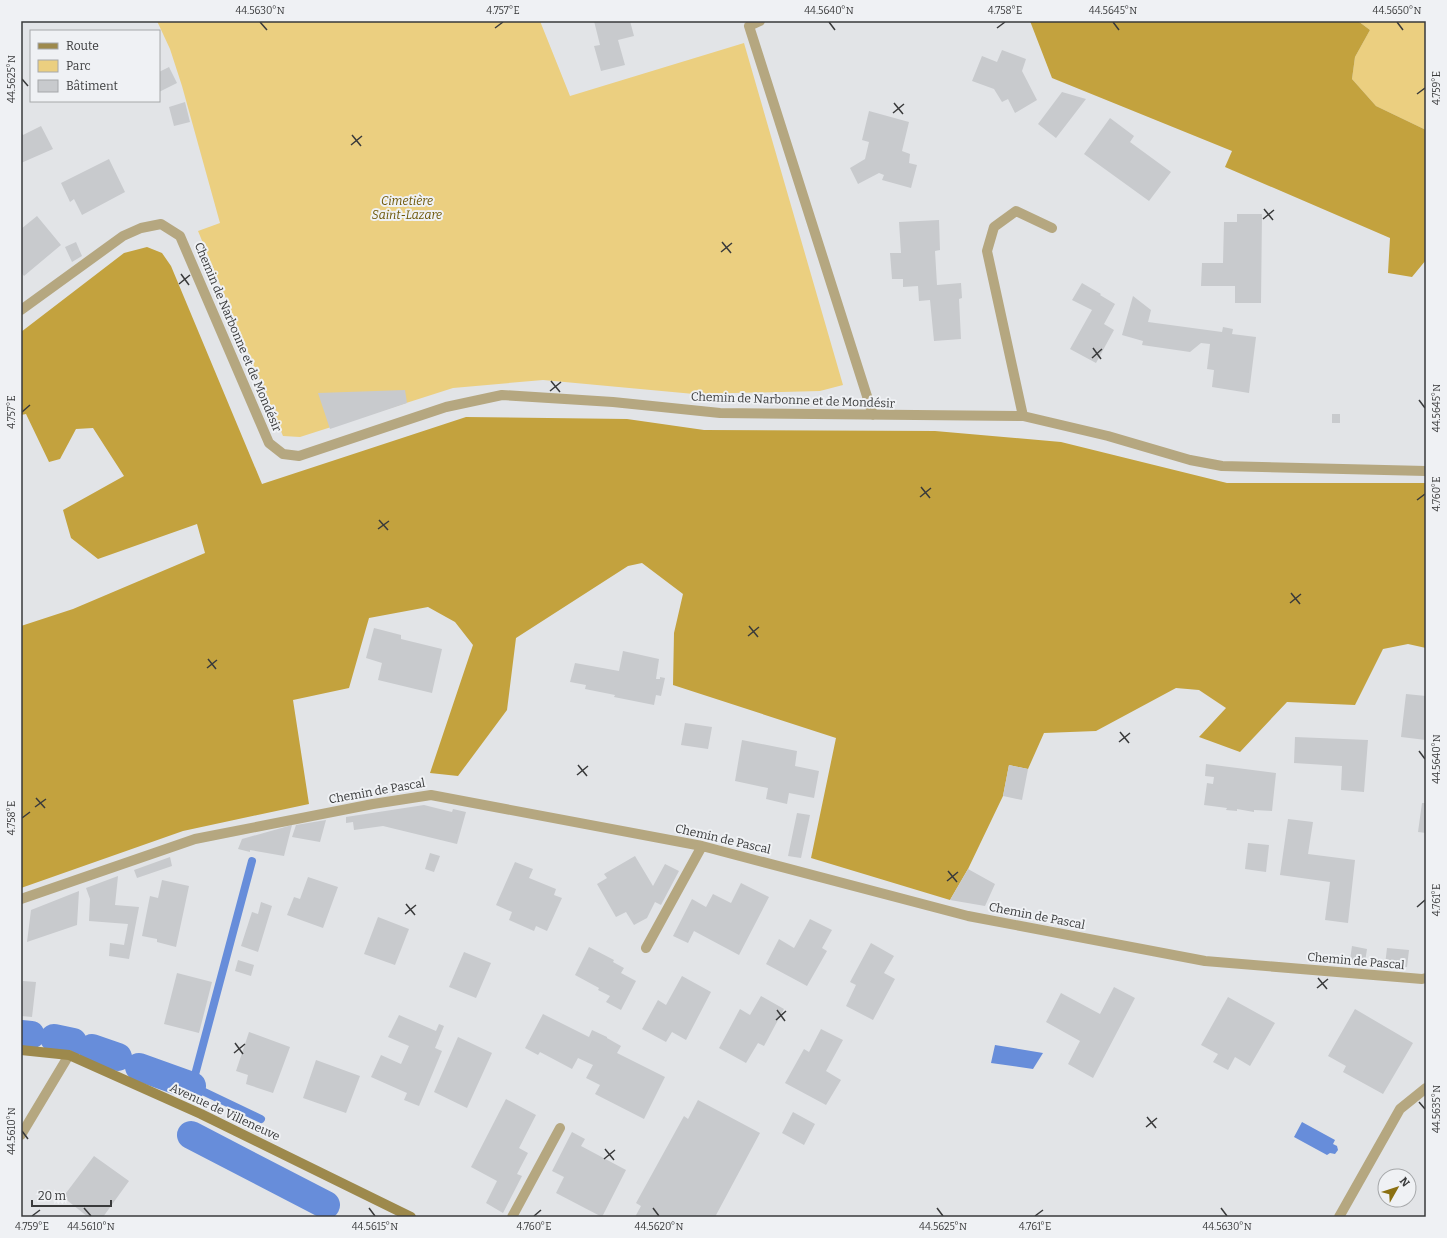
<svg xmlns="http://www.w3.org/2000/svg" width="1447" height="1238" font-family="Bitter,serif">
<rect width="100%" height="100%" fill="#e2e4e7"/>
<path fill="#ebcf80" d="M157,21H540L570,96L744,43L843,385L820,391L694,394L543,380L453,388L300,437L283,436L198,231L220,223L182,86L170,49Z
M1358,21H1426V130L1376,106L1352,79L1355,57L1370,30Z"/>
<path fill="#c3a23e" d="M1030,21H1358L1370,30L1355,57L1352,79L1376,106L1426,130V260L1412,277L1388,273L1390,238L1225,167L1232,151L1052,78Z
M147,247L162,253L171,266L262,484L466,417L627,419L704,430L935,431L1061,442L1227,483H1426V648L1408,644L1383,649L1355,705L1287,702L1240,752L1199,737L1226,708L1199,690L1176,688L1096,731L1044,733L1028,769L1009,765L1003,796L968,869L950,900L811,858L836,738L673,685L674,633L683,594L642,563L628,566L516,638L507,710L458,776L430,773L473,645L455,622L428,607L369,618L349,688L293,700L309,804L183,831L21,888V626L73,609L205,553L197,524L98,559L71,538L63,510L124,476L93,428L76,429L60,459L49,462L26,414L21,415V332L124,253Z"/>
<path fill="#678dda" d="M995,1045L1043,1053L1033,1069L991,1063Z
M1302,1122L1335,1140L1333,1144L1337,1146L1338,1150L1335,1154L1330,1153L1327,1155L1294,1137Z"/>
<g fill="none" stroke-linecap="round" stroke-linejoin="round">
<path stroke="#678dda" stroke-width="8" d="M252,861L192,1086L261,1119"/>
<path stroke="#678dda" stroke-width="28" d="M21,1034L31,1035
M54,1038L73,1042
M92,1048L118,1057
M139,1067L192,1086
M191,1135L326,1205"/>
</g>
<path fill="#c8cacd" d="M594,21H630L634,36L618,40L625,65L601,71L594,46L600,45Z
M1002,50L1026,59L1022,71L1037,100L1015,113L1008,99L1002,102L994,89L972,81L982,56L997,62Z
M169,67L177,83L159,92V72Z
M1062,92L1086,99L1056,138L1038,124Z
M185,102L190,122L174,126L169,107Z
M869,111L909,122L902,151L910,154L909,163L917,165L911,188L882,180L884,175L879,173L858,184L850,168L865,159L869,142L862,140Z
M1110,118L1134,136L1130,142L1171,172L1149,201L1084,154Z
M41,126L53,149L21,163V132L23,135Z
M109,159L125,192L82,215L74,199L70,202L61,183Z
M1237,214H1262L1261,303H1235V286H1201L1202,263H1223L1224,222H1237Z
M37,216L61,245L24,276L21,272V229Z
M939,220L940,250L935,251L937,285L961,283L962,298L959,299L961,339L934,341L930,300L919,301L918,286L903,287V279H892L890,253H901L899,222Z
M76,242L82,256L72,262L65,247Z
M1082,283L1101,294L1100,295L1115,304L1104,324L1114,330L1096,363L1070,349L1092,310L1072,300Z
M1133,296L1151,310L1148,322L1222,332L1223,327L1233,329L1232,334L1256,337L1249,393L1212,387L1214,370L1207,369L1210,344L1201,343L1190,352L1142,345L1143,341L1122,335Z
M405,390L407,403L330,429L318,393Z
M1332,414H1340V423H1332Z
M374,628L401,635V639L442,649L432,693L378,680L382,663L366,658Z
M623,651L659,659L656,679H660V677L665,678L661,696L656,695L654,705L614,697L615,695L585,689L586,685L570,682L575,663L619,671Z
M1406,694L1426,696V740L1401,737Z
M685,723L712,727L708,749L681,745Z
M1295,737L1368,740L1364,792L1341,790L1342,766L1294,763Z
M742,740L797,751L795,766L819,771L814,798L789,793L787,804L766,799L768,788L735,781Z
M1206,764L1276,773L1272,811L1254,810V812L1237,809V811L1226,810L1227,808L1204,805L1207,783L1213,784L1214,777L1205,776Z
M1009,765L1028,769L1022,800L1003,796Z
M1422,803H1426V833L1418,832Z
M424,805L452,812L453,809L466,812L457,844L383,826L354,830L353,822L346,823V817Z
M797,813L810,815L801,858L788,856Z
M1288,819L1313,822L1308,854L1355,860L1348,923L1325,920L1330,882L1280,875Z
M326,820L320,842L292,837L296,825Z
M292,825L284,856L250,850V852L238,849L242,839Z
M1248,843L1269,845L1266,872L1245,869Z
M430,853L440,856L434,872L425,869Z
M635,856L653,886L665,864L679,871L661,905L655,902L647,918L634,925L626,912L616,917L597,884L607,878L604,874Z
M170,857L172,866L137,878L134,870Z
M515,862L533,869L529,878L556,889L554,895L562,898L547,931L536,926L534,931L509,920L512,912L496,905Z
M968,869L995,884L985,906L950,900Z
M118,876L115,905L139,907L129,959L109,956L110,943L124,945L128,924L89,921L90,899L86,888Z
M308,877L338,887L323,928L287,915L294,897L300,899Z
M162,880L189,886L176,947L157,942V939L142,936L150,896L158,898Z
M741,883L769,897L739,955L694,931L688,943L673,936L692,899L706,907L713,894L731,903Z
M79,891L77,925L27,942L31,910Z
M261,902L272,906L258,952L241,946L252,912L258,914Z
M378,917L409,929L395,965L364,954Z
M810,919L832,930L822,948L827,951L807,986L766,964L779,939L794,948Z
M871,943L894,956L884,973L895,979L873,1020L846,1006L856,985L850,982Z
M1352,946L1367,949L1365,962L1350,960Z
M589,947L614,960L613,962L624,968L621,973L636,981L621,1010L606,1002L610,996L598,990L599,988L575,975Z
M1387,948L1409,950L1407,967L1385,965Z
M464,952L491,963L476,998L449,987Z
M238,960L254,965L251,976L235,971Z
M177,973L212,982L199,1033L164,1024Z
M682,976L711,992L686,1040L672,1032L666,1042L642,1029L658,1000L666,1005Z
M23,981L36,982L32,1017L21,1016V995Z
M1114,987L1135,998L1093,1078L1068,1064L1080,1041L1046,1022L1061,993L1100,1014Z
M761,996L784,1009L764,1046L758,1043L746,1063L719,1048L740,1009L750,1015Z
M1228,997L1275,1023L1250,1066L1235,1057L1228,1070L1213,1062L1218,1054L1201,1045Z
M1355,1009L1413,1043L1383,1094L1343,1072L1346,1066L1328,1056Z
M543,1014L589,1037L592,1030L607,1037V1038L621,1046L617,1053L665,1077L644,1119L595,1094L600,1085L586,1078L593,1065L578,1058L572,1069L540,1052L538,1055L525,1048Z
M399,1015L436,1031L439,1024L444,1026L435,1048L442,1051L419,1106L404,1100L407,1093L371,1077L381,1055L401,1064L409,1046L388,1037Z
M821,1029L843,1040L826,1071L841,1080L826,1105L785,1083L804,1049L809,1052Z
M249,1032L290,1047L273,1093L246,1084L248,1075L236,1071Z
M458,1037L492,1053L467,1108L434,1092Z
M316,1060L360,1076L346,1113L303,1098Z
M506,1099L536,1115L519,1148L528,1153L517,1174L522,1176L503,1213L486,1203L497,1181L471,1167Z
M698,1100L760,1133L715,1217H635L641,1206L636,1203L684,1116L688,1119Z
M793,1112L815,1124L804,1145L782,1133Z
M572,1132L585,1139L581,1146L626,1170L602,1217L556,1193L564,1177L552,1171Z
M94,1156L129,1181L103,1217H88L63,1197Z"/>
<g fill="none" stroke-linecap="round" stroke-linejoin="round">
<path stroke="#b5a780" stroke-width="10" d="M1339,1217L1400,1109L1426,1088"/>
<path stroke="#b5a780" stroke-width="10" d="M760,21L749,26L873,415
M21,310L123,236L141,228L161,224L180,236L269,443L283,454L299,456L446,407L502,395L613,402L720,413L1023,416L1108,436L1190,460L1222,466L1426,471
M1023,416L987,251L994,227L1016,211L1052,228
M21,899L195,839L373,804L431,795L702,846L968,916L1205,961L1422,979L1426,978
M646,948L702,846
M21,1135L69,1055
M512,1217L560,1128"/>
<path stroke="#9d894c" stroke-width="10" d="M21,1050L69,1055L201,1114L411,1217"/>
</g>
<path fill="none" stroke="#393a3b" stroke-width="1.5" d="M260,22L267,30M829,22L835,30M1113,22L1119,30M1397,22L1403,30M495,28L503,22M997,28L1005,22M22,79L28,86M1417,94L1425,88M894,103L903,114M893,113L904,104M352,135L361,146M351,145L362,136M1264,209L1273,220M1263,219L1274,210M722,242L731,253M721,252L732,243M181,274L189,285M179,284L190,275M1093,348L1101,359M1092,358L1102,349M551,381L560,392M550,391L561,382M1419,400L1425,408M22,412L30,405M921,487L930,498M920,497L931,488M1417,500L1425,494M379,520L388,530M378,529L389,521M1291,593L1300,604M1290,603L1301,594M749,626L758,637M748,636L759,627M208,659L216,669M207,668L217,660M1120,732L1129,743M1119,742L1130,733M1419,751L1425,759M578,765L587,776M577,775L588,766M36,798L45,808M35,807L46,799M22,818L30,812M948,871L957,882M947,881L958,872M406,904L415,915M1417,907L1425,900M405,914L416,905M1318,978L1327,989M1317,988L1328,979M777,1010L785,1021M776,1020L786,1011M235,1043L243,1054M234,1053L245,1044M1419,1102L1425,1109M1147,1117L1156,1128M1146,1127L1157,1118M22,1131L28,1139M605,1149L614,1160M604,1159L615,1150M84,1208L91,1216M369,1208L375,1216M653,1208L659,1216M937,1208L943,1216M1221,1208L1227,1216M32,1216L40,1210M534,1216L541,1210M1035,1216L1043,1210"/>
<g text-anchor="middle" stroke-width="4" stroke-linejoin="round" paint-order="stroke">
<g font-size="12" font-style="italic" fill="#6b5505" stroke="#eff1f4">
<text x="407" y="205">Cimetière<tspan x="407" dy="14">Saint-Lazare</tspan></text>
</g>
<g font-size="12" fill="#393a3b" stroke="#eff1f4">
<text transform="translate(238 337) rotate(67)" y="4">Chemin de Narbonne et de Mondésir</text>
<text transform="translate(793 400) rotate(2)" y="4">Chemin de Narbonne et de Mondésir</text>
<text transform="translate(377 791) rotate(-10)" y="4">Chemin de Pascal</text>
<text transform="translate(723 839) rotate(13)" y="4">Chemin de Pascal</text>
<text transform="translate(1037 916) rotate(11)" y="4">Chemin de Pascal</text>
<text transform="translate(1356 961) rotate(5)" y="4">Chemin de Pascal</text>
<text transform="translate(225 1112) rotate(25)" y="4">Avenue de Villeneuve</text>
</g>
</g>
<rect width="1447" height="1238" fill="none" stroke="#eff1f4" stroke-width="44"/>
<rect x="30" y="30" width="130" height="72" fill="#eff1f4" stroke="#a6a8aa"/>
<rect x="38" y="43" width="20" height="6" fill="#9d894c" stroke="#a6a8aa"/>
<text x="66" y="50" font-size="12" fill="#393a3b">Route</text>
<rect x="38" y="60" width="20" height="12" fill="#ebcf80" stroke="#a6a8aa"/>
<text x="66" y="70" font-size="12" fill="#393a3b">Parc</text>
<rect x="38" y="80" width="20" height="12" fill="#c8cacd" stroke="#a6a8aa"/>
<text x="66" y="90" font-size="12" fill="#393a3b">Bâtiment</text>
<g transform="translate(1397 1188) rotate(51)"><circle r="19" fill="#eff1f4" stroke="#a6a8aa"/>
<path d="M0-3L7 15L0 10L-7 15Z" fill="#8b7012"/>
<text y="-6" font-size="11" font-weight="bold" text-anchor="middle" fill="#393a3b">N</text>
</g>
<path d="M32 1200v6h79v-6" fill="none" stroke="#393a3b" stroke-width="2"/>
<text x="38" y="1200" font-size="12" fill="#393a3b" stroke="#eff1f4" stroke-width="3" paint-order="stroke">20 m</text>
<rect x="22" y="22" width="1403" height="1194" fill="none" stroke="#393a3b" stroke-width="1.5"/>
<g font-size="10" text-anchor="middle" fill="#393a3b">
<text x="260" y="14">44.5630°N</text>
<text x="503" y="14">4.757°E</text>
<text x="829" y="14">44.5640°N</text>
<text x="1005" y="14">4.758°E</text>
<text x="1113" y="14">44.5645°N</text>
<text x="1397" y="14">44.5650°N</text>
<text transform="translate(11 79) rotate(-90)" y="4">44.5625°N</text>
<text transform="translate(1436 88) rotate(-90)" y="4">4.759°E</text>
<text transform="translate(1436 408) rotate(-90)" y="4">44.5645°N</text>
<text transform="translate(11 412) rotate(-90)" y="4">4.757°E</text>
<text transform="translate(1436 494) rotate(-90)" y="4">4.760°E</text>
<text transform="translate(1436 759) rotate(-90)" y="4">44.5640°N</text>
<text transform="translate(11 818) rotate(-90)" y="4">4.758°E</text>
<text transform="translate(1436 900) rotate(-90)" y="4">4.761°E</text>
<text transform="translate(1436 1109) rotate(-90)" y="4">44.5635°N</text>
<text transform="translate(11 1131) rotate(-90)" y="4">44.5610°N</text>
<text x="32" y="1230">4.759°E</text>
<text x="91" y="1230">44.5610°N</text>
<text x="375" y="1230">44.5615°N</text>
<text x="534" y="1230">4.760°E</text>
<text x="659" y="1230">44.5620°N</text>
<text x="943" y="1230">44.5625°N</text>
<text x="1035" y="1230">4.761°E</text>
<text x="1227" y="1230">44.5630°N</text>
</g>
</svg>
